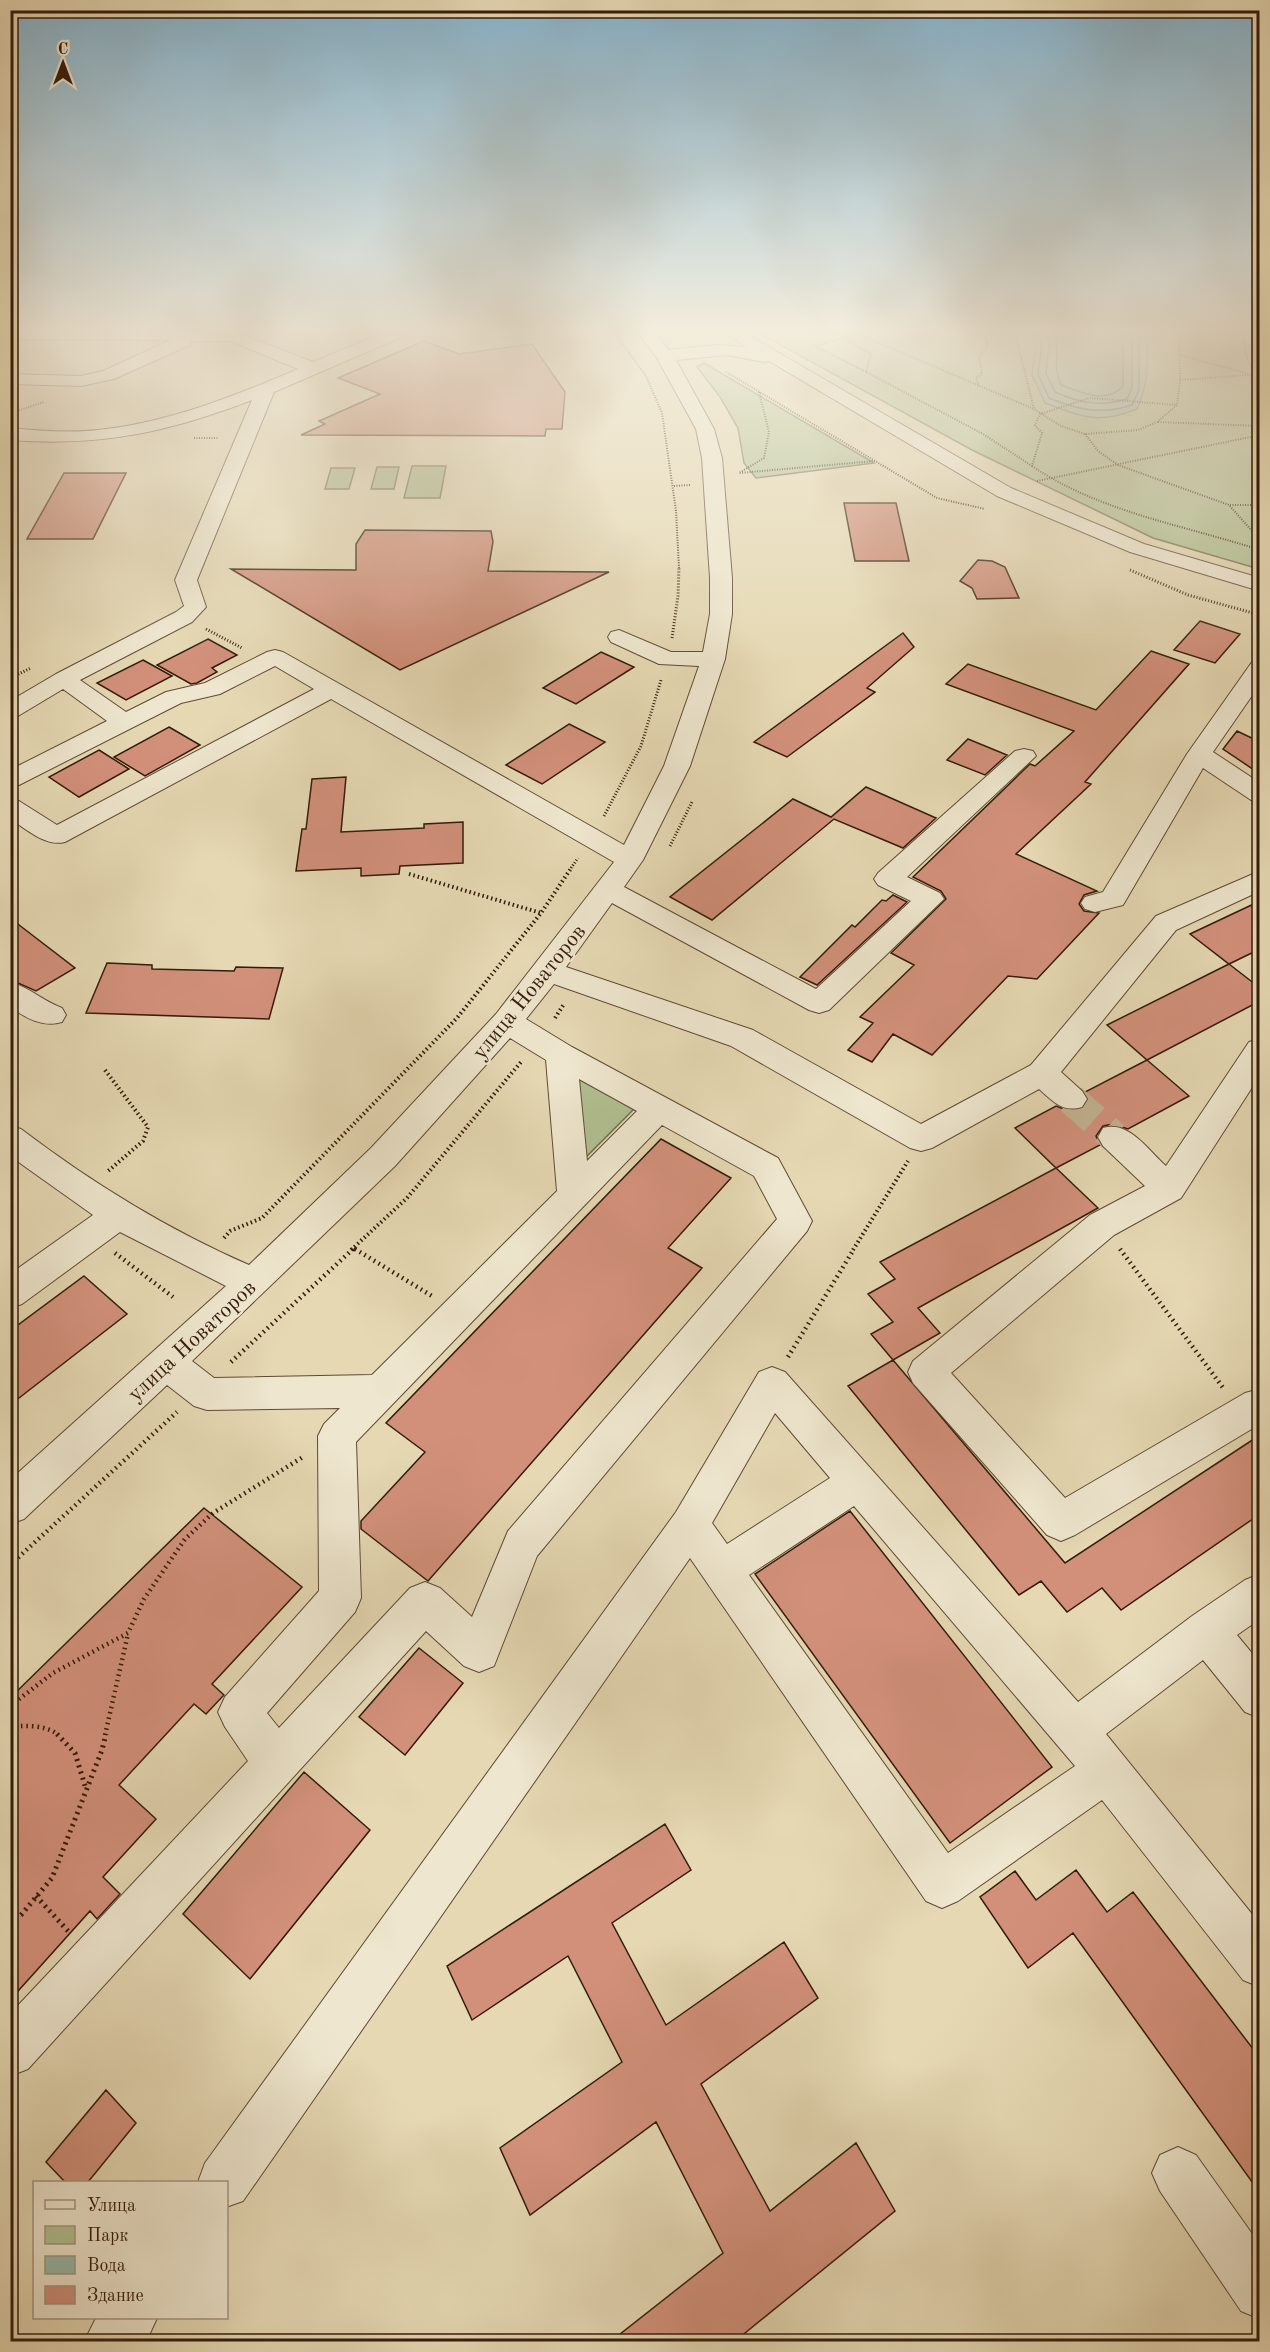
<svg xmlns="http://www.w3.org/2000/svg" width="1270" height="2352" font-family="'Old Standard TT',serif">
<rect width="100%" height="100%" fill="#e5d8b3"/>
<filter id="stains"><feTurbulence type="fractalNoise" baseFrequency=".00333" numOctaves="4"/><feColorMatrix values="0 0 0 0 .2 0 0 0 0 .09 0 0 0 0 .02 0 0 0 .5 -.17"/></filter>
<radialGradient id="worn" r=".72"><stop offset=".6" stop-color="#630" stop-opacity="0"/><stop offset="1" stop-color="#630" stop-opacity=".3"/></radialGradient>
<path fill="#b0c090" stroke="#726e4d" stroke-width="1.5" d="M757,332H1259V569L1153,538L972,450Z
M704,363L874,463L756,478L744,463L738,428L720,397L697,367Z
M412,466H446L440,498H404Z
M377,467H399L394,489H371Z
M331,468H355L349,489H325Z
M576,1073L636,1107L585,1158Z"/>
<path fill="#96baab" stroke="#6f7a6b" stroke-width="1.5" d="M1031,332H1144C1151,355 1147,388 1137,409C1097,425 1083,417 1045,403L1032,375L1036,345Z"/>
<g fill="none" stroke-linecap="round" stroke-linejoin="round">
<path stroke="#656a5a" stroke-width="1.5" d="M1037,332L1042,345L1038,374L1049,398C1078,410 1102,415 1132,405L1139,390V332
M1045,332L1049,345L1046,373L1055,392C1079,403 1101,407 1127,399L1132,388V332
M1055,332C1060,354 1052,364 1061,385C1080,392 1107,405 1123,386V332"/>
</g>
<path fill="#d2907b" stroke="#341b0a" stroke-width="1.5" d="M424,341L459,354L532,344L565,392L562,429H546L545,436L301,435L325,424L319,421L380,394L338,378Z
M64,473H126L93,539H27Z
M844,503H896L909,561H855Z
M365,530L491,531L493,542L488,571L609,572L400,670L231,569L356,570V544Z
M978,560L992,561L1005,567L1019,598L977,599L972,588L960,581Z
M1200,621L1240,634L1215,663L1174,650Z
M903,633L914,647L867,688L875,692L787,757L754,742Z
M208,639L237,655L212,668L217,672L197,683L191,684L157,665Z
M1151,651L1189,664L1085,782L1091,784L1016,854L1097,891L1084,895L1079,904L1084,911L1099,913L1037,979L1008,976L932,1055L893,1034L872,1062L848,1050L873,1023L860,1017L914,965L891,953L946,899L941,891L913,877L1030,764L1035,766L1074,731L946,684L968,664L1096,710Z
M601,652L634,667L576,704L543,688Z
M143,660L172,676L126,700L97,683Z
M569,724L605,742L542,784L506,765Z
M169,727L200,745L145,776L114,757Z
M1237,731L1260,742V774L1223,749Z
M968,739L1007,755L985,775L947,760Z
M99,750L129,769L79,797L49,777Z
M346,777L341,832L424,828V824L463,822V863L400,866L399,874L361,876V868L296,871L302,829H306L312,779Z
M866,787L936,818L903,848L834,819L712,920L670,897L793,799L831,817Z
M893,895L907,902L817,985L800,977L852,925L855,927L882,900L886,901Z
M1260,901V949L1229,964L1190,934Z
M10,918L75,968L36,991L11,980Z
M107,963L152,965V969L234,971L236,967L283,968L269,1019L86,1013Z
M1229,964L1260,988V1001L1147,1060L1107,1025Z
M1147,1060L1189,1096L1128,1129L1113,1124L1103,1126L1096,1136L1100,1145L1056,1168L1015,1128L1056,1106L1069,1111L1082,1109L1089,1100L1085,1092Z
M661,1139L731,1178L668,1248L702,1268L428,1581L361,1529V1521L425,1452L386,1423Z
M1056,1168L1098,1208L918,1308L940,1333L893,1360L871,1334L893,1322L868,1294L895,1279L880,1262Z
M84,1276L127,1314L10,1405V1331Z
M893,1360L1065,1563L1260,1435V1514L1121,1610L1102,1588L1067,1612L1041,1581L1019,1595L848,1386Z
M204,1508L302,1587L212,1684L224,1695L222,1697L206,1714L194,1704L119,1785L156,1819L103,1877L120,1894L97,1919L90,1911L10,2000V1698Z
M850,1511L1052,1767L950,1843L755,1574Z
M419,1648L463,1683L405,1755L359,1717Z
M304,1772L370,1830L250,1979L183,1914Z
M665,1824L691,1870L612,1923L666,2025L784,1942L818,1998L701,2084L770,2211L856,2143L895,2211L734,2342H610L723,2253L656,2122L530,2215L500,2148L622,2062L568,1956L472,2020L447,1966Z
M1076,1870L1107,1912L1133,1892L1260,2058V2193L1073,1933L1028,1968L980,1897L1015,1871L1036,1900Z
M106,2090L136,2123L88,2182H65L46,2162Z"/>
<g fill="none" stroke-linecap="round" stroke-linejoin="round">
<path stroke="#c2b291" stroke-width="31" stroke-dasharray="31 15" stroke-linecap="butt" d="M1071,1099L1114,1137"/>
<defs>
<path id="minor" d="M10,332H235L313,362L385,332H406L404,336L274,392L197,580L206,607L192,622L80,680L126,712L166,692L205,683L267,652L275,650L283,652L624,845L664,766L699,666L659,664L611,642L608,637L611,632L619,630L671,652H703L710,614V578L702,458L696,429L657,358L637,332H654L669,350L715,345L746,347L724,332H743L1011,488L1144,544L1260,578V591L1130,552L997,496L769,361L764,362L727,355L676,360L714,429L722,458L732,578V614L725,659L690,766L643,860L624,887L816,989L911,901L878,885L874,879L878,873L1015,751L1024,749L1033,751L1036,756L907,877L940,893L944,899L829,1010L819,1013L809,1010L612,903L566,967L753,1030L921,1124L1031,1065L1156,916L1260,871V891L1176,930L1061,1072L1082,1091L1087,1099L1082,1107C1062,1113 1053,1101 1039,1089L932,1148L921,1151L910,1148L731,1046L554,984L526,1019L572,1047L778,1158L812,1221L807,1231L537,1556L494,1666L479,1672L464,1666L426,1631L28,2069L10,2076V2014L248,1761L225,1727L218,1712L225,1697L319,1591L318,1436L324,1424L340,1408L207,1410L194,1406L167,1385L24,1519L10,1524V1480L226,1286L120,1232L22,1304L10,1308V1274L93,1215L10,1156V1126L21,1129C92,1183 167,1229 249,1265L371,1148L496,1014L614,862L331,699L65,842C45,847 27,829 10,819V799L19,801L57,825L314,689L275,666L220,694L181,703L19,785L10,787V770L107,721L63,689L18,716L10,718V701L56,674L176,612L184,606L175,580L252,400C169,432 100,447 10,440V428C39,431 69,433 98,430C167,423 235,396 298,369L230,341H192L190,345L114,379L81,386L10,384V374L81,376L103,371L171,340L10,339ZM510,1038L546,1060L557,1191L372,1375L214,1378L192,1361L395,1166ZM579,1079L637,1111L587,1161ZM662,1125L754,1176L777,1219L508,1531L472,1617L440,1588L425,1582L410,1588L279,1728L267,1713L355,1612L361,1598L356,1442Z
M1260,660V684L1213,752L1260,783V803L1251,800L1203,768L1123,905L1095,912L1085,909L1081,903L1085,897L1103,892L1187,754L1252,662Z
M10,982C29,987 43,1001 62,1008L66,1015L62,1022C43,1028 26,1018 10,1007Z
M1260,1039V1075L1181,1198L1114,1235L951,1373L1065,1498L1245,1393L1260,1389V1424L1075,1535L1061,1541L1047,1535L913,1383L908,1372L913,1361L1090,1215L1145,1186L1103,1146L1098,1137L1103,1128C1129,1120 1148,1150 1166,1166L1249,1042Z
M772,1367L785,1372L1078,1702L1192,1616L1245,1580L1260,1574V1619L1237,1635L1260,1663V1718L1245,1712L1203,1660L1106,1734L1260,1924V1987L1243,1980L1102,1800L958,1901L942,1908L926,1901L690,1558L243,2201L226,2207V2182H198L205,2163L676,1512L759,1372ZM775,1413L830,1478L727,1544L712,1523ZM854,1506L1075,1766L948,1853L749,1575Z
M1178,2147L1196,2155L1260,2245V2319L1241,2311L1160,2191L1152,2173L1160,2155Z
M96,2318H157L146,2342H84Z"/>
</defs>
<use href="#minor" stroke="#604a34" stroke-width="2"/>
<path stroke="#341b0a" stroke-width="2" stroke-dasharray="1 1.5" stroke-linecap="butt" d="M614,332L646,376L662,413L676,511L679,568
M841,332L843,338L871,354L866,372L983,434L1032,466L1042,433L1035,425L1040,414L1090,398L1177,405
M853,332L1034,409L1061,426L1085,434L1138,430L1157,422L1177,405L1180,380L1179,332
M978,332L987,339V348L979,357L982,374L976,378L979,386
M1015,332L1034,409
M1243,332L1247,359L1260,383
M857,334L815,346L866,372
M1180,355L1249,374
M726,372L937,498L985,509
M1180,380L1260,374
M759,392L769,432L764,458L739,473L875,461
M14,412L44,402
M1158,422L1260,426
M1085,434L1098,451L1118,465L1229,505L1260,540
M194,438H219
M1032,466C1100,512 1183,525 1260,550
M1037,481L1260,435
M674,486L690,485
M1230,505H1260"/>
<path stroke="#341b0a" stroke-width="3" stroke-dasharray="1 2" stroke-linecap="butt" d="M1130,570L1188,595L1260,615
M206,629L242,648
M672,638L678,596L679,567
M10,678L31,668
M604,816L641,746L661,680
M670,846L692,802
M571,868L578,858"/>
<path stroke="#341b0a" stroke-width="4" stroke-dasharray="1.5 3" stroke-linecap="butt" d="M409,874L541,913
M555,1018L564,1004
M105,1070L148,1127L143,1141L107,1172
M224,1238L230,1231L262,1218L457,1018L541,913L572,867
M354,1248L357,1250
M351,1250L407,1198L521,1062
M853,1250L908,1161"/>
<path stroke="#341b0a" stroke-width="4.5" stroke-dasharray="1.5 4" stroke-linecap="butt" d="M355,1249L432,1296
M1120,1249L1224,1389
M115,1253L173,1297
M788,1357L854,1249
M231,1362L353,1249
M10,1565L177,1412
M10,1706L53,1673L128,1633L144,1599L185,1539L213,1513L303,1457
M10,1727C23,1725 48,1725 58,1735
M105,1735L128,1634"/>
<path stroke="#341b0a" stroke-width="5" stroke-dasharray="2 4.5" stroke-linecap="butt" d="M57,1734L75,1753L86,1789
M36,1896L68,1931
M10,1922L21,1915L52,1878L102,1750L106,1734"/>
<use href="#minor" fill="#eee6ce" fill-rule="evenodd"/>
</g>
<linearGradient id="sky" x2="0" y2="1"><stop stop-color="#87b6d0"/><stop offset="0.5" stop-color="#f3eddd"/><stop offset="1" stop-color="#f3eddd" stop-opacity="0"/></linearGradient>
<rect width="1270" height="661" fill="url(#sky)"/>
<g text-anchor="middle" stroke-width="5" stroke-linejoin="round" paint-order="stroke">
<g font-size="22" fill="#341b0a" stroke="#eee6ce">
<text transform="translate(528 991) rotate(-51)" y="8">улица Новаторов</text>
<text transform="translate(191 1340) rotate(-43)" y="8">улица Новаторов</text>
</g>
</g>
<rect width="1270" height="2352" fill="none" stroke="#e5d8b3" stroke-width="36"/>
<rect x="12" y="12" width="1246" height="2328" fill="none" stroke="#341b0a" stroke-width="3"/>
<rect x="18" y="18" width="1234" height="2316" fill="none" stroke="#341b0a" stroke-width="1.5"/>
<rect x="33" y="2181" width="195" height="138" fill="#eee6ce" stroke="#a49580" stroke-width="1.5"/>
<rect x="45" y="2200" width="30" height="9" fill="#eee6ce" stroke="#a49580" stroke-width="1.5"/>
<text x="87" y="2211" font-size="18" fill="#341b0a">Улица</text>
<rect x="45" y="2226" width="30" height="18" fill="#b0c090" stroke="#a49580" stroke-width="1.5"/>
<text x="87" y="2241" font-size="18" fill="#341b0a">Парк</text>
<rect x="45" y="2256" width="30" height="18" fill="#96baab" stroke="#a49580" stroke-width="1.5"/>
<text x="87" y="2271" font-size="18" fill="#341b0a">Вода</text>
<rect x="45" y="2286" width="30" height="18" fill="#d2907b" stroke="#a49580" stroke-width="1.5"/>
<text x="87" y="2301" font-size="18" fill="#341b0a">Здание</text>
<g transform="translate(63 63)" stroke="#eee6ce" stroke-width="4.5" paint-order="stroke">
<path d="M0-4.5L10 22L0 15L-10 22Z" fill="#341b0a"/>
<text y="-9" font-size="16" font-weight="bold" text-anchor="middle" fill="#341b0a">С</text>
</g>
<rect width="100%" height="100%" filter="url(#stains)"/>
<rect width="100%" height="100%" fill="url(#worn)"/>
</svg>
